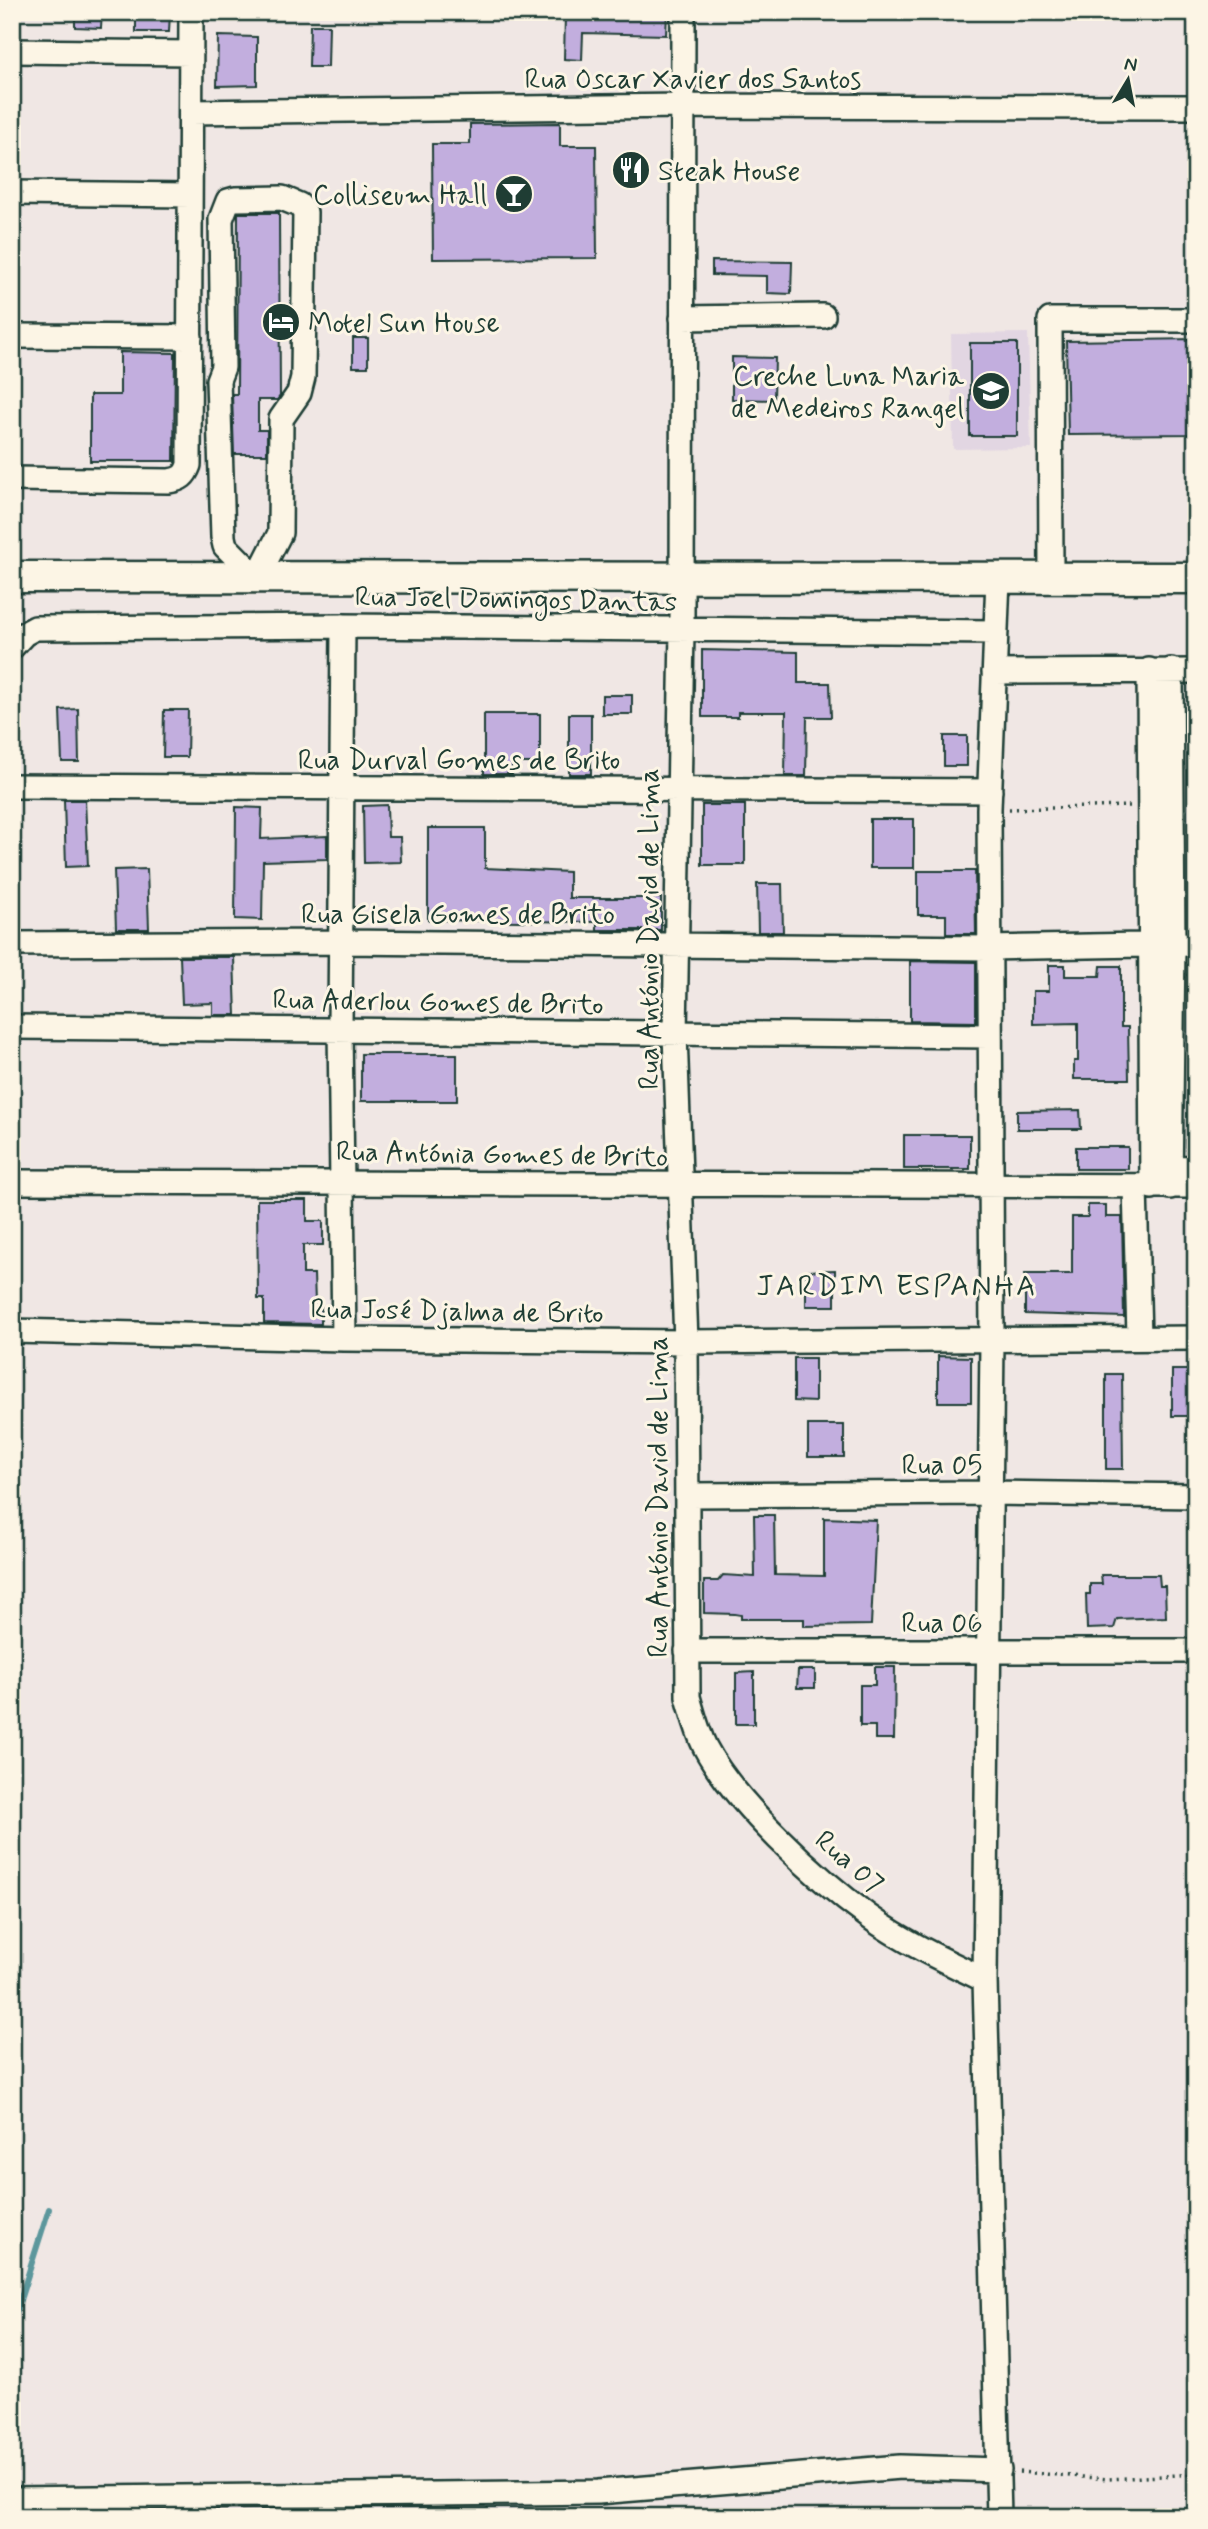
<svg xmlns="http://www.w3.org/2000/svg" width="1208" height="2529" font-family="Mynerve,sans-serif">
<rect width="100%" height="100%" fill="#f0e7e4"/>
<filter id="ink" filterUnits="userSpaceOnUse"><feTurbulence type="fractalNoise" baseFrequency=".0143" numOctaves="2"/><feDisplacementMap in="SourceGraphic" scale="14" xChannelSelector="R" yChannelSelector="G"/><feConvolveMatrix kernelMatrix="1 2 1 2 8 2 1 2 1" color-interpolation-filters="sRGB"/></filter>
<g filter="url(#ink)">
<path fill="#e2d6e2" d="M1028,333L1031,448L953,449L951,334Z"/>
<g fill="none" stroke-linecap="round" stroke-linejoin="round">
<path stroke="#5c979c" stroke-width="6" d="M12,2325L49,2209"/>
</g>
<path fill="#c2aede" stroke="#1f3d34" stroke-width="2" d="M75,12H102L101,28L75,27Z
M136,12H170L169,32H136Z
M606,12H667L666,35L583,33L582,60L564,59L565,15L606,16Z
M310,25H329L328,67H309Z
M218,36L257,37V85L217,86Z
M560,123V146H596L597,258L433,259L432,144H470V124Z
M238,213H279L280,396L277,400H258V430H267V454H234L232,394H237Z
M712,261L792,262L791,294L767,293V276L712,275Z
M353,338H368V367H353Z
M1196,339V434L1068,435L1066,341Z
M970,343H1017V436H970Z
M120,352L175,353L174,461H90V395H120Z
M732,357L775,358L774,400L732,399Z
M702,650L798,652V683H830L831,717H807L806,776H785L786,712H738V717H702Z
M602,695H632V714H602Z
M78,709L79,762H62L60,710Z
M164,710H188L187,757H163Z
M484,714H540V763H512V774H484Z
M569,714H591V774H569Z
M944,736H967V766H944Z
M64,800H85L88,866L66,867Z
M387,805L388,837H400L401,862L364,863L363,806Z
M702,805H745V865H702Z
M236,807L262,808L261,839L327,836V859L263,861L262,920L235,919Z
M870,819H914V868H870Z
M428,828H485V868L569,872V898H661V930H597V922L428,920Z
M147,869L149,929H116L114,870Z
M918,871H975L976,934H946V915H918Z
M757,884H782L783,932H758Z
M180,957H234L236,1015H213V1003L182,1004Z
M910,961L976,962V1022L910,1021Z
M1049,965H1065V976H1100L1101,966H1121V1027H1128L1129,1079H1074V1061H1078V1023L1033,1024V991H1049Z
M361,1054H457V1101H361Z
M1080,1110L1081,1129H1017V1111Z
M904,1135H970V1169H904Z
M1076,1147H1128V1169H1076Z
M257,1200H307V1221H323V1245H303V1274H314L315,1303L321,1304V1324L264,1323V1299H258Z
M1088,1205H1106V1217H1122L1124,1317L1025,1314V1274H1072V1217H1088Z
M835,1270V1306H806V1271Z
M938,1356L971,1357V1402H938Z
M794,1358H815V1402L794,1401Z
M1172,1370H1189V1416H1172Z
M1106,1374H1122L1123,1469H1106Z
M808,1425H844V1457H808Z
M754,1515H774L775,1575L824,1576V1518L876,1520L871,1625L804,1626V1619H741V1615L735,1614L704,1613V1581H718L723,1575L755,1577Z
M1101,1575H1159L1160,1586H1165L1166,1617L1117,1619L1114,1628L1087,1629L1086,1594H1090V1584H1102Z
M875,1667H895L894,1739H875V1726H860V1685H875Z
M798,1670H815V1688H797Z
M754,1672V1724H736V1673Z"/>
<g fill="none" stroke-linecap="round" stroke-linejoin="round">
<defs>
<path id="minor" d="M683,12L682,630L675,1034L686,1342L688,1697C693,1714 697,1731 705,1747C734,1802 817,1879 868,1916C904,1942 945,1961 985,1980
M12,51L190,53
M191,112L684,106L1196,107
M12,193L190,195
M282,198L299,205L305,212L303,377L299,393L281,419L280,533L257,578L225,546L223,537L218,380L223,367L221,219L228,201L235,199Z
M682,318L823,316
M12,336L190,337
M12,479L169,481C181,479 185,476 189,465L191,12
M998,578L989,809L992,1341L985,1980L999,2517
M1051,578L1050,320H1196
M343,626L340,1028L344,1339
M12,647L24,634L35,628L343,626L996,632
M1149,670L1152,1187
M994,672L1196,671
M12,786L990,791
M12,944L341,942L988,948L1196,944
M12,1027L989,1036
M1157,1167L1196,1168
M12,1182L1196,1186
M1135,1187L1139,1337
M1170,1187L1173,945L1171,670
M12,1331L344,1339L686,1342L1196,1338
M688,1495L990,1493L1196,1496
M687,1651H1196
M12,2499L598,2492L900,2467L999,2470"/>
<path id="major" d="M12,577L1196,578"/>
</defs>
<use href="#minor" stroke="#1f3d34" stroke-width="28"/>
<use href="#major" stroke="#1f3d34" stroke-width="35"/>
<path stroke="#1f3d34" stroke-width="3.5" stroke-dasharray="2 5" stroke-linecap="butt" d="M1009,809L1130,806
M1019,2472L1109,2479L1196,2474"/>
<use href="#minor" stroke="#fcf5e5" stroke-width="23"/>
<use href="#major" stroke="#fcf5e5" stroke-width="30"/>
</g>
</g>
<defs>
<symbol id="restaurant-disc" viewBox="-11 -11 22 22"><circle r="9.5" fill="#1f3d34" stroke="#fcf5e5"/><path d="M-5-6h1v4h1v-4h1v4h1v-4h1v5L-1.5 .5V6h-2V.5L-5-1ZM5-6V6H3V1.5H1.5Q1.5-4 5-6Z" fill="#fff"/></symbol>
<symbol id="bar-disc" viewBox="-11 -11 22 22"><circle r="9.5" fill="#1f3d34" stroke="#fcf5e5"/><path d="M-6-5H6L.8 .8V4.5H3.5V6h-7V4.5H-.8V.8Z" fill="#fff"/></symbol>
<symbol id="hotel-disc" viewBox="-11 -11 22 22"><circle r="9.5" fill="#1f3d34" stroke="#fcf5e5"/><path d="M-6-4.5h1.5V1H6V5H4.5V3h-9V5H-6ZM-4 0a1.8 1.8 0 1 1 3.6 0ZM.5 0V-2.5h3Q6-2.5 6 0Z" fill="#fff"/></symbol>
<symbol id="school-disc" viewBox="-11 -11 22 22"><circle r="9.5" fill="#1f3d34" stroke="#fcf5e5"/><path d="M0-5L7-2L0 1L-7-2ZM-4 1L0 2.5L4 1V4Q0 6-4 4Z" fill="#fff"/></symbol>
</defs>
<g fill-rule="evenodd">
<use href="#restaurant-disc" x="609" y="148" width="44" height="44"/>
<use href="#bar-disc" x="492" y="172" width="44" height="44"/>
<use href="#hotel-disc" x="259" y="300" width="44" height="44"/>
<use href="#school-disc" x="969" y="369" width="44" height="44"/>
</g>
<g text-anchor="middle" stroke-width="6" stroke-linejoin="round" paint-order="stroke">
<g font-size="28" fill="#1f3d34" stroke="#fcf5e5">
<text x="693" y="88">Rua Oscar Xavier dos Santos</text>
<text transform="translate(516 598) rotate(1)" y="10">Rua Joel Domingos Dantas</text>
<text x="459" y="769">Rua Durval Gomes de Brito</text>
<text x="458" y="923">Rua Gisela Gomes de Brito</text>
<text transform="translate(648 929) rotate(-90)" y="10">Rua António David de Lima</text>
<text transform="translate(438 1001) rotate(1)" y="10">Rua Aderlou Gomes de Brito</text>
<text transform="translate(502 1153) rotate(1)" y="10">Rua Antónia Gomes de Brito</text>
<text transform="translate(457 1310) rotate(1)" y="10">Rua José Djalma de Brito</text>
<text x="942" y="1474">Rua 05</text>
<text transform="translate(657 1497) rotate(-90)" y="10">Rua António David de Lima</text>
<text x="942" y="1632">Rua 06</text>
<text transform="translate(850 1861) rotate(41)" y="10">Rua 07</text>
</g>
<g font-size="28" fill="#1f3d34" stroke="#fcf5e5" text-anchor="start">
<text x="658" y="180">Steak House</text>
<text x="487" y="204" text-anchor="end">Colliseum Hall</text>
<text x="308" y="332">Motel Sun House</text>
<text x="964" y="385" text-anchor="end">Creche Luna Maria<tspan x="964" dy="32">de Medeiros Rangel</tspan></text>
</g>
<g font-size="30" letter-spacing="2" fill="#1f3d34" stroke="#fcf5e5">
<text x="897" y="1295">JARDIM ESPANHA</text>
</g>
</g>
<rect width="1208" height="2529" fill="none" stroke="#fcf5e5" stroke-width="42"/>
<rect x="21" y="21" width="1166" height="2487" fill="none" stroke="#1f3d34" stroke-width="2.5" filter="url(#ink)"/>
<g transform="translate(1128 80) rotate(10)" stroke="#fcf5e5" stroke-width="5" paint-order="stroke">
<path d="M0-5L12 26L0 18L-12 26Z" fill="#1f3d34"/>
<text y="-10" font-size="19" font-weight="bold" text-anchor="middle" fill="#1f3d34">N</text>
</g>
</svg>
